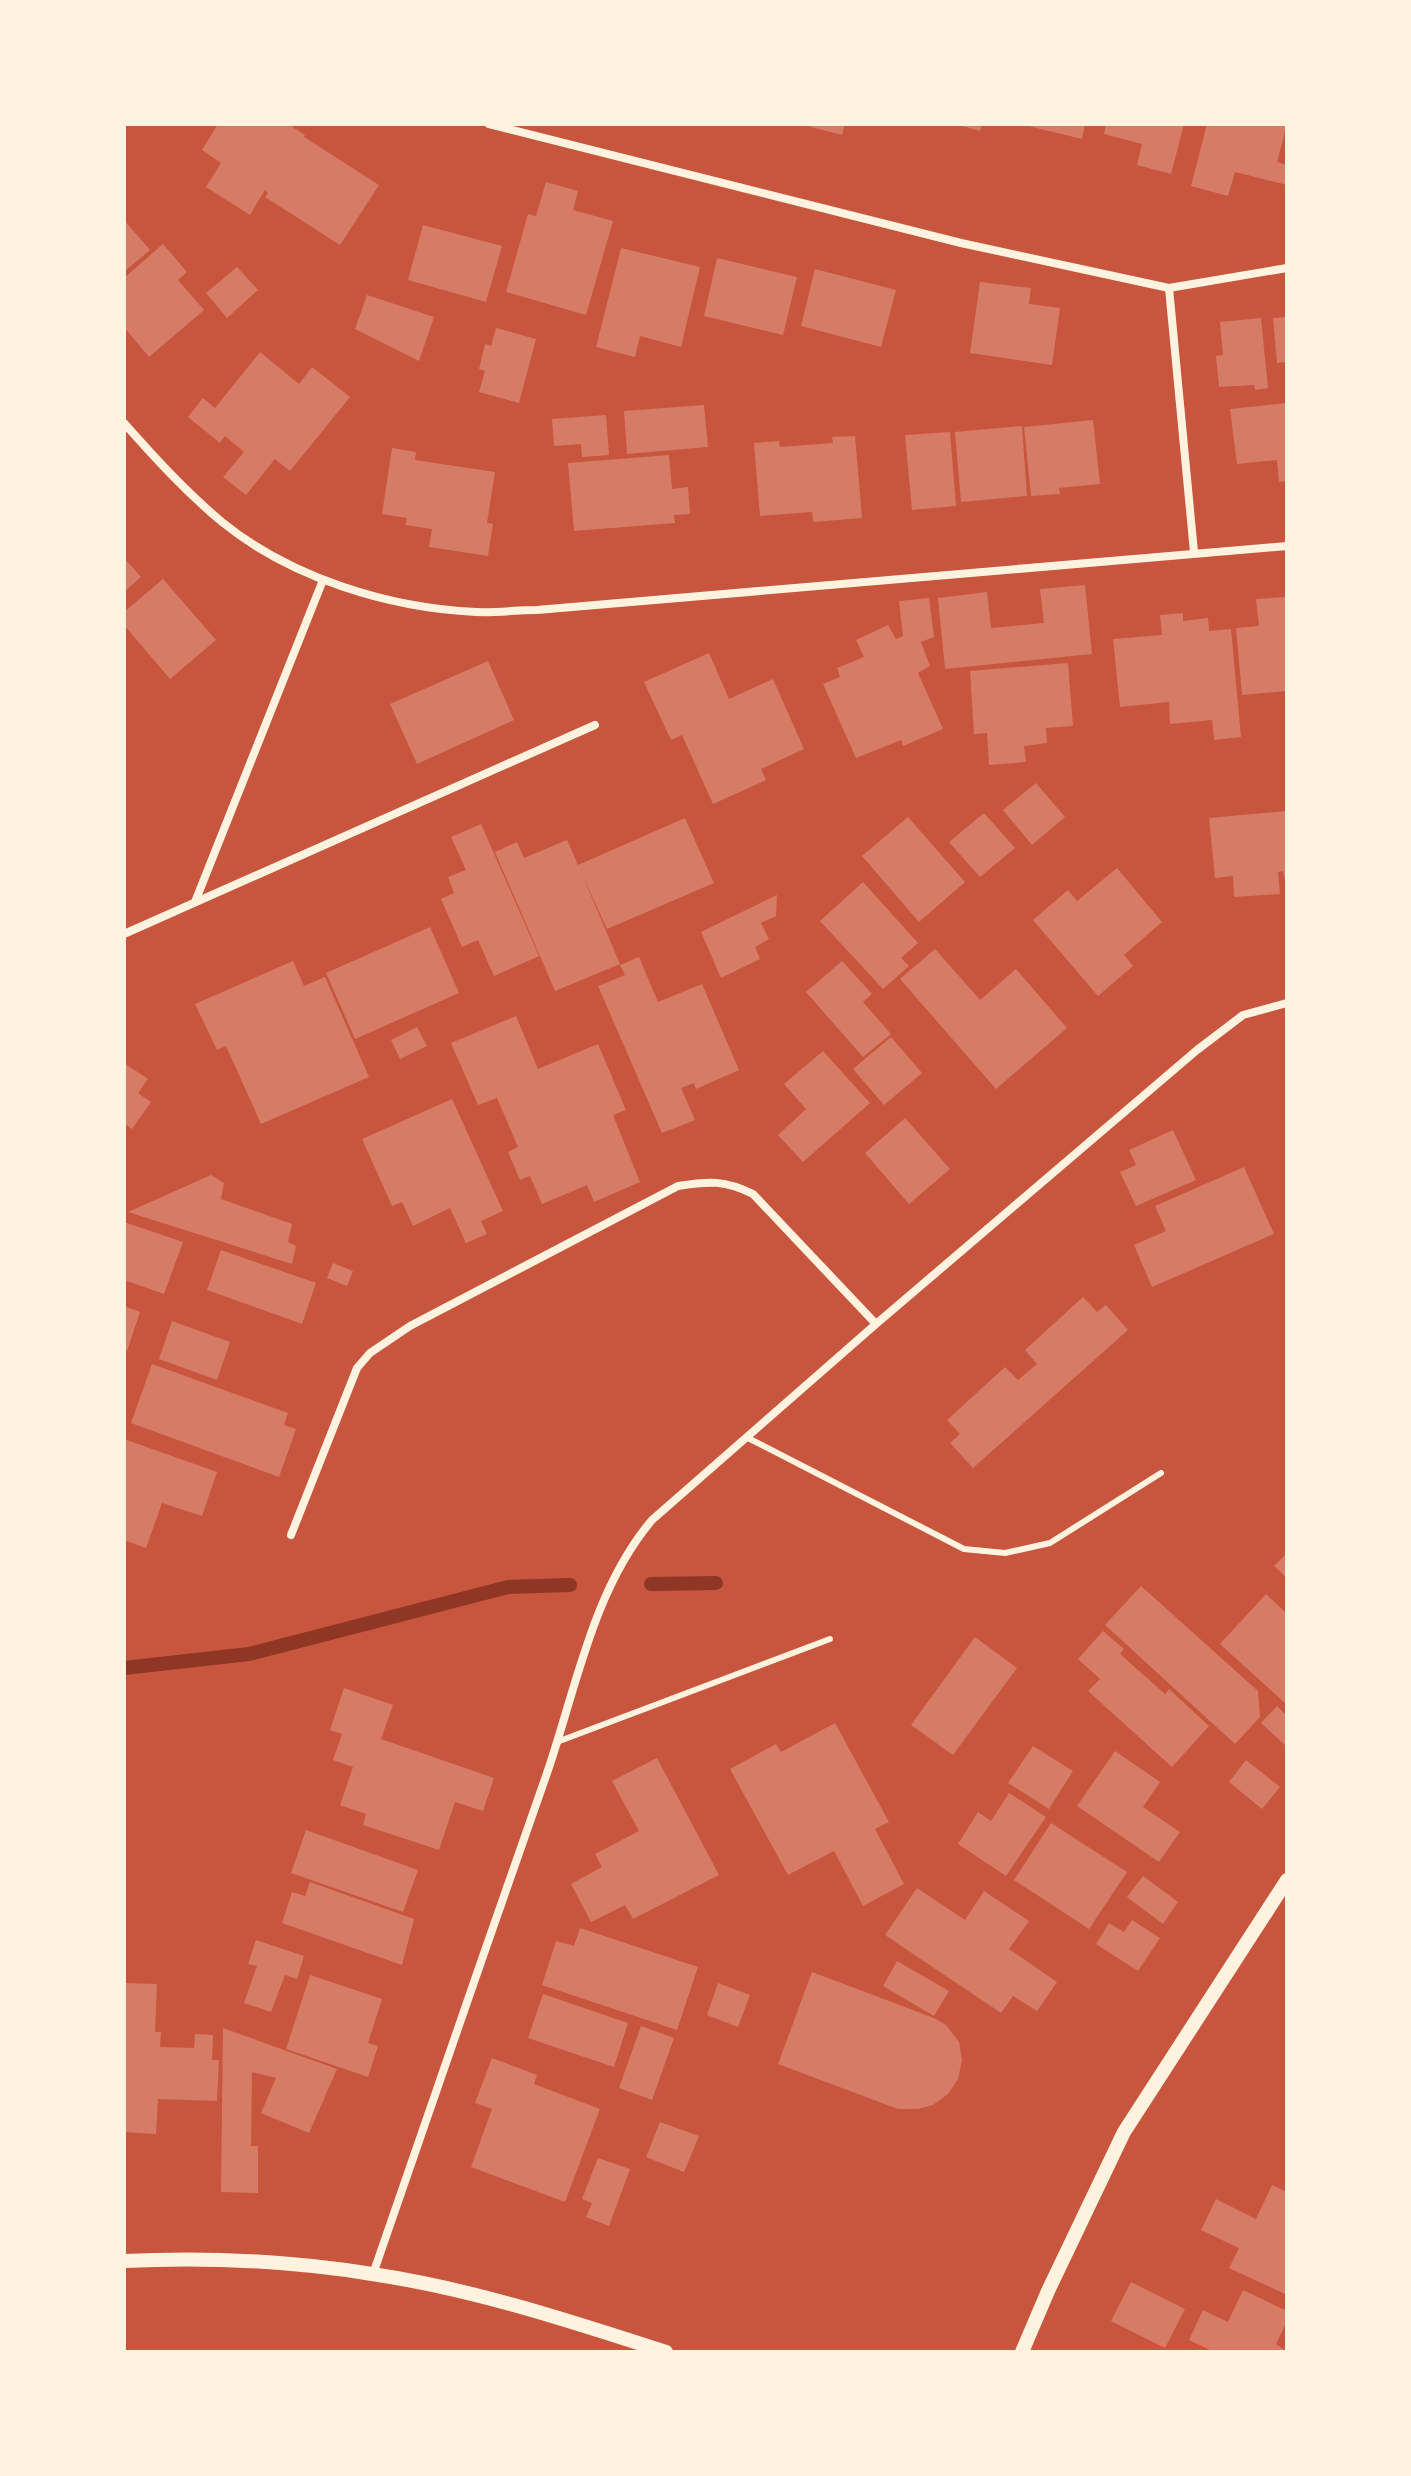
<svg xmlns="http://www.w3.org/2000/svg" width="1411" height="2476" font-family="Inter,sans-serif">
<rect width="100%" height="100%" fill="#c8553d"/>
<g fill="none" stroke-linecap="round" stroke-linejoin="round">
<path stroke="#8f3625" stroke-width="14" d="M651,1584L716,1583
M124,1668L249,1654L508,1587L570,1585"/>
</g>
<path fill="#d67c66" d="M218,124H288L305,135L304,137L379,185L340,245L265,197L268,193L265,190L250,215L206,187L221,163L202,150Z
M800,124H845L842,135Z
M955,124H982L980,131Z
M1020,124H1085L1082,139Z
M1106,124H1184L1171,174L1137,165L1142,144L1104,134Z
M1207,124H1287L1277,162L1287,165V185L1235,172L1228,196L1191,186Z
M546,182L578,191L573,210L613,221L586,315L506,292L528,214L536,216Z
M124,220L150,250L124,272Z
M423,225L502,246L486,302L408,280Z
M163,244L187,272L178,280L204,310L149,357L124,327V278Z
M621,248L700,267L681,347L640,336L635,357L596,347Z
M717,258L797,277L783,335L704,316Z
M237,267L258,290L227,318L206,293Z
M815,269L896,290L881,347L801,326Z
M980,282L1031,288L1029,304L1060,308L1052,365L970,353Z
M367,295L434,317L419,361L355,329Z
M1287,317V362L1277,363L1273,318Z
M1261,318L1268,388L1255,390L1254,385L1219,387L1216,356L1223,355L1220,322Z
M496,328L536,339L519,403L479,392L485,371L479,369L485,344L491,346Z
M260,352L299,384L312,367L350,397L290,471L275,459L246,495L223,477L244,452L225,436L220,443L188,417L203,398L215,408Z
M1287,403V481L1279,482L1277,460L1237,464L1230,409Z
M704,405L708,447L627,454L624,411Z
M606,415L609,455L582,457L581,444L554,446L552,419Z
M1093,420L1100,484L1059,488L1060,494L1031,496L1024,427Z
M1022,426L1027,496L961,502L955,432Z
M950,432L956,506L912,510L905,435Z
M855,436L862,518L813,522L812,512L760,516L754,443L779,441L780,447L833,443L832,437Z
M392,448L416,452L415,460L495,472L487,523L493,524L488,556L429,547L432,529L405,525L407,518L382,514Z
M669,455L672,489L688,487L690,514L674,515L675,523L574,531L568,463Z
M124,558L141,577L124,592Z
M163,579L216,640L170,679L124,625V612Z
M1085,585L1092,654L945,669L938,598L987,592L991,628L1044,623L1040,589Z
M1287,597V691L1242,695L1236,628L1259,626L1256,599Z
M929,598L934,637L921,642L930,666L918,673L943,729L903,746L901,740L856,758L823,684L840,677L837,668L864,657L856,640L888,625L896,639L903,636L899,601Z
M1183,613V621L1208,618L1209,631L1231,629L1241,737L1214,740L1212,720L1170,724L1169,702L1120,707L1113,639L1162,635L1160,615Z
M709,653L729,699L773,679L804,749L761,769L766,780L713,804L682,735L671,740L644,682Z
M488,661L514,720L417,764L390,704Z
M1068,663L1073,726L1046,728L1047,743L1024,746L1026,762L989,765L987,733L974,734L970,671Z
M1036,783L1065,817L1032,845L1003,810Z
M1287,811V889L1283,871L1278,872L1280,894L1234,897L1233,876L1215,878L1209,818Z
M984,813L1015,848L980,877L949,842Z
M908,817L965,882L919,922L862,856Z
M685,818L714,883L607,929L581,872L620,964L555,991L495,852L517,842L524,858L567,840L578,865Z
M481,824L539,956L494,976L478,940L462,947L441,899L454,893L448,877L466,870L451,837Z
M1117,868L1162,922L1124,955L1133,966L1098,996L1033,920L1068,890L1077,901Z
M863,882L918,943L901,958L909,966L883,989L820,921Z
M777,895L776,916L761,923L769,939L755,947L760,959L721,978L701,932Z
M430,927L459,993L355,1039L326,973Z
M935,949L980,1000L1016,969L1067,1028L996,1089L900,979Z
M639,957L658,1002L702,984L739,1070L696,1089L694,1083L681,1088L695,1120L662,1133L598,986L625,975L620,965Z
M293,961L304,986L325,977L369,1077L261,1124L226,1046L217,1050L195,1004Z
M842,961L872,994L863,1002L891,1034L863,1057L806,992Z
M516,1016L538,1069L598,1044L626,1110L613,1115L640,1182L594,1202L587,1185L542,1204L530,1176L520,1180L508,1152L518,1147L497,1098L478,1105L451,1043Z
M417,1027L427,1046L400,1059L391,1040Z
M891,1037L922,1073L884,1105L853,1069Z
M823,1051L870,1103L803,1162L778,1135L806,1109L784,1084Z
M124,1063L148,1079L138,1093L151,1102L132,1129L124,1123Z
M452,1099L503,1211L481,1221L487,1234L466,1243L450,1208L413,1226L402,1202L392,1206L362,1139Z
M905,1118L950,1169L909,1204L865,1153Z
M1173,1130L1196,1180L1136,1206L1120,1172L1136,1165L1129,1150Z
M1244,1167L1274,1234L1152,1287L1134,1245L1166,1231L1155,1206Z
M211,1175L224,1183L221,1199L292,1224L288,1242L296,1246L292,1264L128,1212Z
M124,1222L183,1242L164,1294L124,1280Z
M221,1250L316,1283L302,1324L207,1290Z
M333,1263L353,1271L347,1286L327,1278Z
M1083,1297L1097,1312L1106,1305L1128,1330L973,1468L950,1443L960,1434L947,1420L1005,1367L1018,1380L1037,1364L1025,1350Z
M124,1306L140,1312L127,1351L124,1350Z
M172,1321L230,1342L217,1380L159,1359Z
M152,1364L288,1413L284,1425L296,1429L279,1477L131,1423Z
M124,1439L217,1472L202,1516L162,1503L146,1548L124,1540Z
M1287,1553V1578L1274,1566Z
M1141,1586L1258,1691L1260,1717L1235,1744L1105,1625Z
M1266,1594L1287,1614V1705L1220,1644Z
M1103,1631L1124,1649L1120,1654L1165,1694L1169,1689L1209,1726L1172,1767L1088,1691L1100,1679L1078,1659Z
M975,1637L1017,1668L953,1755L911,1725Z
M344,1688L393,1705L381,1739L494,1778L483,1811L455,1802L439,1850L363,1825L366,1814L340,1805L353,1767L333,1760L342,1734L330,1730Z
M1277,1706L1287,1716V1747L1261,1723Z
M835,1723L889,1822L875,1829L904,1884L863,1906L834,1851L788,1875L730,1769L776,1744L781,1752Z
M1033,1746L1073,1771L1049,1809L1008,1783Z
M1115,1751L1160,1782L1143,1807L1180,1832L1159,1862L1077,1806Z
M657,1758L719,1875L633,1919L625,1905L591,1922L571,1884L602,1867L595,1854L639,1831L612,1781Z
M1246,1760L1280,1787L1262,1809L1229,1782Z
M1009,1793L1046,1817L1006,1876L958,1844L978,1812L991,1821Z
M1051,1823L1127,1872L1089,1929L1014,1880Z
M306,1830L418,1870L403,1912L291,1873Z
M1143,1876L1178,1902L1163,1924L1127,1897Z
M310,1882L414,1919L402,1965L282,1923L292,1892L305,1896Z
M917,1888L965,1920L984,1891L1029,1921L1009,1949L1057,1982L1037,2011L1013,1996L1001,2013L885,1935Z
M1132,1920L1160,1938L1138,1971L1096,1944L1109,1923L1124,1932Z
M580,1928L698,1967L677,2030L542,1985L556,1941L574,1946Z
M256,1940L304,1956L297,1979L285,1975L271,2012L244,2003L257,1966L248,1964Z
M897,1961L949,1991L934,2016L883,1986Z
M812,1972L934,2018L946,2025L959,2042L962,2060L958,2079L948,2094L933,2105L918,2109H898L778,2064Z
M310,1975L382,1999L368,2043L378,2046L368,2077L286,2049Z
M124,1983L157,1984L155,2032H161L160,2047L194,2048L195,2034L213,2035L212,2060H219L217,2101L158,2099L156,2134L124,2132Z
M718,1983L750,1995L738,2027L707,2015Z
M543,1994L628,2023L614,2067L528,2038Z
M641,2026L674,2038L652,2100L619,2088Z
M223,2028L337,2069L309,2133L261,2113L276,2078L252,2072L251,2146H258V2193L221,2192Z
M492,2058L537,2075L534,2084L600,2109L565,2202L471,2167L492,2109L475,2103Z
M660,2122L699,2136L684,2172L646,2157Z
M598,2158L630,2169L609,2226L586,2217L592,2203L582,2199Z
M1272,2185L1287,2192V2295L1229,2268L1239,2248L1201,2230L1216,2199L1256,2219Z
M1131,2282L1185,2309L1165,2348L1111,2321Z
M1243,2290L1287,2311V2321L1276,2344L1287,2352H1214L1189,2340L1203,2310L1228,2322Z"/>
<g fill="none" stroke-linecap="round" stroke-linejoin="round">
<path stroke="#fff3e0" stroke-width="6" d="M746,1437L964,1549L1005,1553L1050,1543L1161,1473
M557,1742L830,1639"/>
<path stroke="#fff3e0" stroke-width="8" d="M489,124L961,243L1169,288L1287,268
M1169,288L1194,552
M124,423C155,458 186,492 222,522C291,578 389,608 476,612C496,613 517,610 537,610L1287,546
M195,902L323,580
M124,934L595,725
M291,1535L357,1368L370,1353L410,1326L678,1186C709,1181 725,1180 753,1194L876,1324
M373,2274C430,2107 488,1942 546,1776C576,1690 592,1591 652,1520L876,1324L1197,1050L1243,1015L1287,1003"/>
<path stroke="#fff3e0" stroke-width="14" d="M124,2261C207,2257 291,2261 372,2274C473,2289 570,2321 666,2352
M1022,2352L1048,2291L1124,2132L1287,1880"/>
</g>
<rect width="1411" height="2476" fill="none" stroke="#fff3e0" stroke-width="252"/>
</svg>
